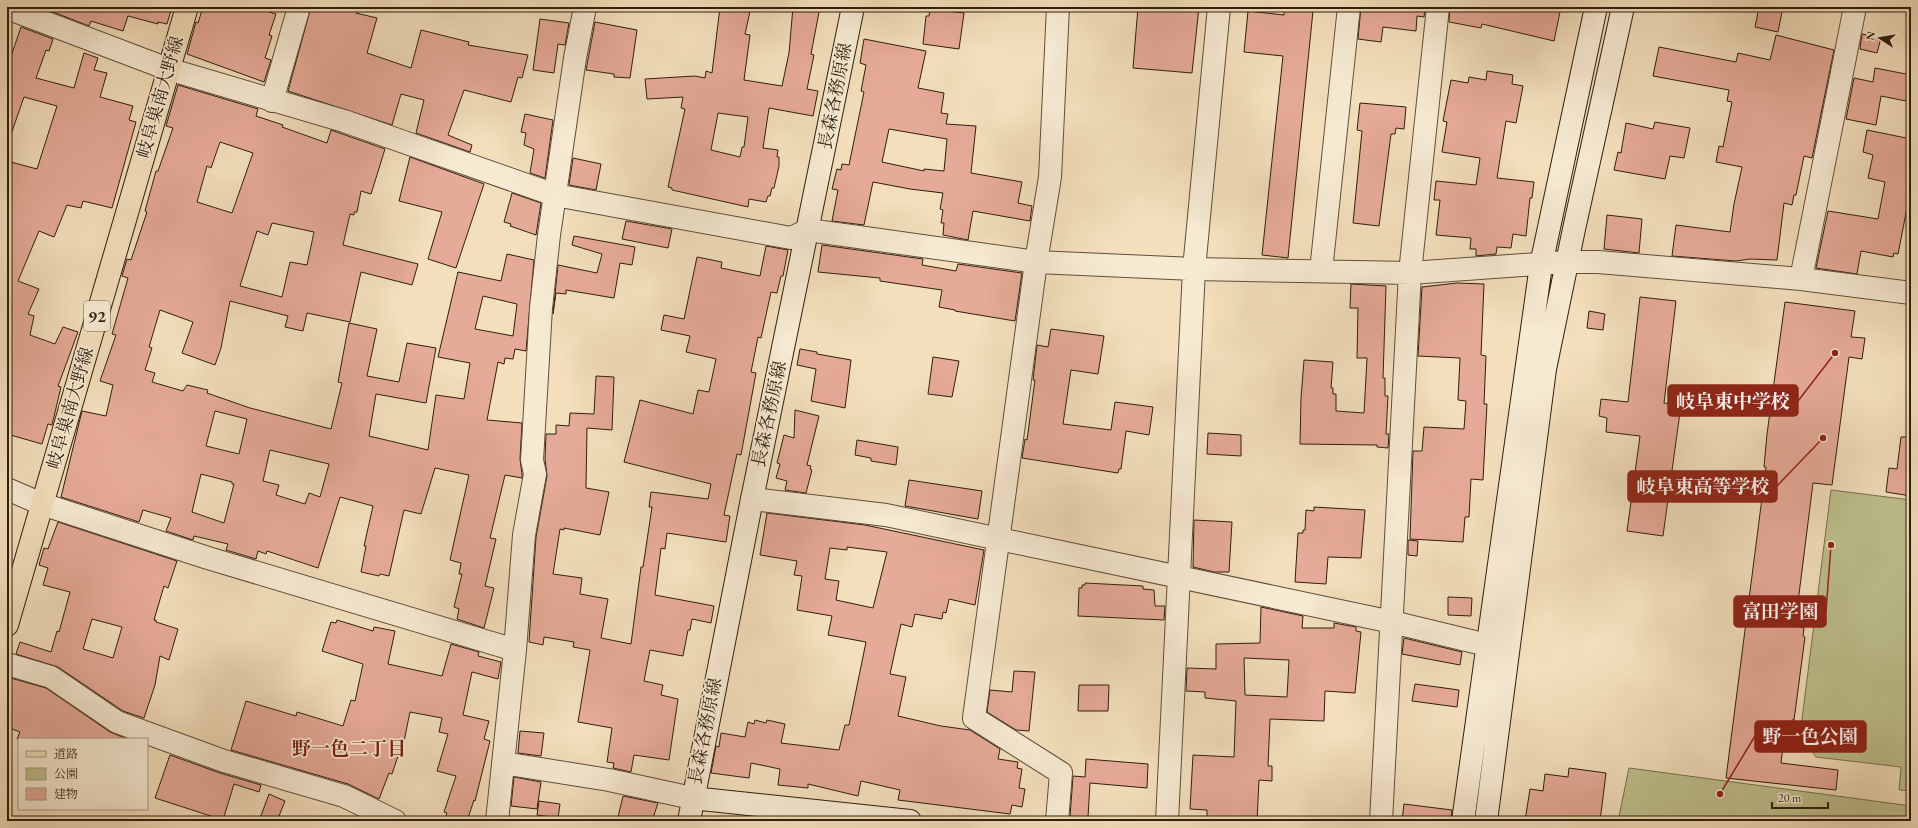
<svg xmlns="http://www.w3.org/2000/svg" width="1918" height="828" font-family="'EB Garamond','Noto Serif JP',serif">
<rect width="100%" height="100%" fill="#f3dfbc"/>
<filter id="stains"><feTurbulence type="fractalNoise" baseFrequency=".005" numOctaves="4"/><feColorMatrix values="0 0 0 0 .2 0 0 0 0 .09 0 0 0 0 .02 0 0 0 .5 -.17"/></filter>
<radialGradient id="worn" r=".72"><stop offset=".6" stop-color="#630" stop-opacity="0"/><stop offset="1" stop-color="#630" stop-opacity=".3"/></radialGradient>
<path fill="#bec18e" stroke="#76704e" d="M1831,490L1911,500V791L1899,790L1901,767L1816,757L1800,735Z
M1629,768L1911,806V821H1618Z"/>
<path fill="#e6aa98" stroke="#2f1e0d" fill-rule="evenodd" d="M40,7H172L167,24L158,22V24L128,16L123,31L91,21L89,26Z
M203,7H253L276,14L269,35L272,36L265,58L271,60L264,82L187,54L196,22L198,23Z
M311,7H357L356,13L377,18L367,53L411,68L421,30L469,42L468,45L528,55L522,78L518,77L511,102L464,90L448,135L472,145L470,152L416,133L424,100L401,94L392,125L288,91Z
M720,7H751L745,34L750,35L744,80L782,86L789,53L793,7H820L811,54L814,55L807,89L818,91L813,116L769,108L763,148L778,150L777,157H779V166L774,188H772L770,196H768L766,202L749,199L748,207L672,190V188L668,187L685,109L681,108L683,97L647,99L645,79L695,76L705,78L706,71L712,73ZM718,113L748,117L744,147H742L740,157L711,150Z
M1138,7H1199L1192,73L1133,68Z
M1361,7H1425L1424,17L1417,16L1416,31L1383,27L1381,42L1358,39Z
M1450,7H1561L1554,41L1482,24L1481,28L1449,22Z
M1759,7H1783L1778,32L1755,27Z
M1284,8L1313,11L1288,258L1262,255L1283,56L1244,52L1248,11L1284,15Z
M930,9L964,13L959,49L923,44L926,16H929Z
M540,19L569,23L565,45L558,44L554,73L533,70Z
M595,22L637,30L630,78L614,77V74L586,70Z
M21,27L53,39L49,51L46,50L36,78L74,88L84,53L98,58L94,70L107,73L100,97L133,106L129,120L136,122L112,208L83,201L81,208L67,205L54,237L39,231L18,281L39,289L28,314L34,316L30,335L55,344L63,327L78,332L58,386L61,387L52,425L48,424L42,444L7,434V161L37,169L57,106L24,97L9,140H7V68Z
M1862,34L1881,38L1877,53L1860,49Z
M1776,35L1834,50L1812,158L1804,156L1796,195H1794L1792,205L1784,203L1777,260L1750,259L1736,261L1672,256L1676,225L1730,232L1734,204L1742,167L1716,162L1719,146L1723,147L1732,102L1727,101L1729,90L1653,76L1659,47L1736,62L1738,53L1770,60Z
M864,39L926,51L918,88L944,93L941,113L948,114L946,124L976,126L971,173L1022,182L1018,203L1032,206L1030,221L973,211L968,240L943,235L944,223H941L943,210L940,209L943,193L910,189L873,182L864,225L832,221L838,190L832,189L837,169L841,170L842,164L849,165L864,92L861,91L866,65L860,63ZM889,129L947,139L944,171L924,169V171L882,162Z
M1875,68L1911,75V102L1881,96L1876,125L1846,119L1854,78L1873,82Z
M1487,71L1513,75L1512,84L1523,86L1516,123L1506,121L1497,178L1534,182L1532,198H1530L1526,236L1513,234L1511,248L1497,247L1496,254L1476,256V249H1470L1471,238L1436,235L1440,200H1434L1436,181L1476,185L1480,158L1442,152L1447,122L1443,121L1451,80L1468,83L1469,77L1486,80Z
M178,85L258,109L256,116L283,125L282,127L327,143L331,130L385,149L371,194L361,191L357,212H354V215L350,214L343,245L418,264L412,285L361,272L350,322L307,313L303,331L285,327L288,316L230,301L221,348L215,365L182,353L193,322L160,310L149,347L152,348L145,370L155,373L152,382L183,391L187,385L208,390L207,393L250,408L331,429L342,383L338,382L349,323L377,329L367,376L399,382L407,343L436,348L426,403L376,394L369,436L428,450L436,395L464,399L470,363L438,357L458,272L501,281L507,254L534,260L526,351L515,349L513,359L505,358L504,364L498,362L487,420L522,423L520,459L522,474V478L505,475L490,538L496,539L485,586L494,588L484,628L457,619L459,609L454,607L462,574H459L461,563L450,560L469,475L435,468L421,514L404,510L389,576L380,574L379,576L361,572L366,546H364L373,506L340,497L318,568L267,551L266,554L258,551L256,559L226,550L228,544L194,536L193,540L166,531L171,518L143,510L139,522L61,497L82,411L106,416L113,385L100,381L116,335L112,334L128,278L122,276L127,259L131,260L147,212L145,211L156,171H158L173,128L166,126ZM220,142L253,153L232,213L197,202L207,166L211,168ZM272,223L314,232L307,265L290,262L282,297L240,286L257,231L268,235ZM483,296L517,304L513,336L475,329ZM215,411L247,419L239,454L206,446ZM270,450L329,464L320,497L309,493L305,504L276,495L279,485L263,481ZM201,474L232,482V484H234L224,523L192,512Z
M1360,103L1406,107L1404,129L1396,128L1395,134H1391L1379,226L1353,223L1362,131L1357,130Z
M525,114L553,120L545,178L530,173L534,149L524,145L526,133L521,132Z
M1655,122L1690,128L1684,158L1670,156L1665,179L1614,170L1618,152L1621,153L1626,123L1653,129Z
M1867,130L1911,139V209L1907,208L1898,254L1894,253L1893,257L1861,251L1857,274L1816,268L1828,211L1878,219L1885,182L1868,178L1873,155L1863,152Z
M410,157L484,184L456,268L428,259L442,212L399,201Z
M573,158L601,164L596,190L569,185Z
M512,193L541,203L536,235L510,226L511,224L504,222Z
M1607,215L1642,219L1639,253L1604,249Z
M626,221L672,229L668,248L622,239Z
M574,236L635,247L632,265L620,263L614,298L566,290V294L556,293L553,314L558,265L597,273L602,254L572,245Z
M822,245L923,259L922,265L956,271L958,264L1022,273L1015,321L955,311V310L939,307L942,290L880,281V278L818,272Z
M766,246L788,250L783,276H781L777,293L771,292L761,338L758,337L751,372L756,373L741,455L737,454L724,515L730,516L726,542L667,533L665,549L661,548L655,595L714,606L711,623L692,619L690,630H688L683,656L650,650L644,681L663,685L661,695L678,699L669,760L634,755L631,772L613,768L614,763L607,762L612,728L578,722L590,650L573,647L574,642L544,637L543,645L529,642L536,537L547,476L545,459L546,434H556V425L569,426L570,413L594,414L596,376L614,377L612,430L587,428L586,488L609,492L600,535L564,528V530L560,529L553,574L582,578L580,594L608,599L601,638L631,644L641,567H643L652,507H649L651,492L708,499L711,484L624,462L640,400L693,414L698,390L709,392L716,359L686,352L690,336L661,330L664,315L684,319L697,257L722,262L721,268L760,276Z
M1457,283L1484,284L1481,355L1486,356L1484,404H1487L1483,480L1471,479L1469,517H1465L1463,542L1410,539L1413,451H1422L1424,427L1464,429L1466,401L1458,400L1460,358L1418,356L1422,287Z
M1351,284L1386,286L1383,378H1385V396H1388L1386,434H1389L1388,448L1377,447V445L1300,444L1301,398L1304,360L1333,362L1331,388H1333V394H1336V411L1364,413L1367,358H1357L1358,308H1350Z
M1640,297L1676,301L1664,403L1681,405L1663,536L1627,531L1640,436L1606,432L1607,418L1599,416L1601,399L1628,402Z
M1785,302L1855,311L1851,337L1865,338L1862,359L1849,357L1832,485L1813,483L1795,626L1804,628L1803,636L1805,637L1794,720H1792L1790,731L1785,730L1781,763L1838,770L1836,790L1726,778L1766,467H1764L1767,434Z
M1589,311L1605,314L1603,330L1587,328Z
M1051,329L1104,336L1098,374L1071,370L1063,424L1111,430L1115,402L1153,407L1149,435L1126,431L1121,469H1119L1118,473L1022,458L1025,439L1027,440L1035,380H1033L1037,345L1048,347Z
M800,349L817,352V354L851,360L845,408L811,401L816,369L797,365Z
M933,357L959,361L952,397L928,394Z
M795,410L819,416L807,465L811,466L810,469L812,470L806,493L785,490L787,481L776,478L780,464L777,463L784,435L794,438Z
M1208,433L1241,435V456L1207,454Z
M1901,437H1911V496L1886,492L1889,468L1897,469Z
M857,440L898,447L896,465L871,461V458L855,455Z
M909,480L982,491L978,519L905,506Z
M1314,507L1365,510L1361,558L1328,557L1326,584L1295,582L1298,533H1303V530H1305L1306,510L1314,511Z
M767,513L865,525L984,550L975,605L949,599L946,613L943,612L942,619L915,614L912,627L901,624L890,674L906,677L898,716L941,726L970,730L1000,749L998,759L1018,762L1017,768L1022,769L1019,788L1025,789L1022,807L1012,805L1010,814L898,800L900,790L861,781L858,796L808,784V788L778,785L780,769L751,763L749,778L711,773L716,746L719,747L721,733L745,737L748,722L754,724L755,720L766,723L767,720L785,724L781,743L839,750L845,725H849L866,642L828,635L832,616L797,610L802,576L794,575L797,561L760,555ZM847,547L887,552L873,608L836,600L839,581L825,579L830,548L847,550Z
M1194,520L1232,522L1229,572H1214L1193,567Z
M58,522L177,561L168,588L164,586L154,620H156V622L178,629L169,660L160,656L155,685L144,718L123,711L58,667L16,654L20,642L51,652L57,631L59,632L70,592L43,585L48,568L39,565L44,548L48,549ZM92,619L122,627L113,658L83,649Z
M1408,540L1418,541L1417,556L1408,555Z
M1085,583L1143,586V589L1154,590L1155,606H1165L1164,620L1078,616L1079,588H1082V585H1085Z
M1448,597L1472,598L1471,616L1448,615Z
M1261,607L1303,616L1302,628H1334V623L1356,627V631L1361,632L1355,693L1325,691L1324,721L1270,719L1268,766H1272V781L1259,780L1257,821H1207V810L1190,809L1193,755L1234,757L1236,701L1205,698V692L1186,691L1187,668L1216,669V644L1260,643ZM1244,658L1289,660L1287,697L1245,695Z
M337,620L373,631L374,627L395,631L388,664L442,676L451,644L479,652L478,656L501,662L498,679L472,672L463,715L489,721L484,739L490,741L475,801L474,800L467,821H444L447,813L444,812L456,776L437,771L448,734L439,732L442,718L410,712L402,751L400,750L392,774L389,773L379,799L348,784L231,750L246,701L296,716L297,712L343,726L351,700L355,701L363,664L322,651L331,622L336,623Z
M1404,638L1462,652L1460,665L1402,654Z
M1014,671L1035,672L1029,731L1016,730L987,712L990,690L1012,692Z
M7,677L46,688L110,732L127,739H17L20,732L7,727Z
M1415,684L1459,690L1457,707L1412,701Z
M1079,685H1109L1108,711H1078Z
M520,731L544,733L541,756L518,753Z
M170,755L220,773L261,785L259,792L234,784L223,820L155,798Z
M1086,759L1148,764L1147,788L1090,783L1088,817H1070L1073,776L1085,777Z
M1569,768L1606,773L1600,821H1525L1530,789L1543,791L1545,774L1568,777Z
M514,777L541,782L537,809L511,806Z
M269,794L285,801L277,821H259Z
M623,796L658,803L652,821H636L618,817Z
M539,801L560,804L558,818L537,815Z
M1404,804L1452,810L1451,821H1402Z"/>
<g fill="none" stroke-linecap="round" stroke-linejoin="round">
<defs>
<path id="street" d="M7,8L168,69L344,121L555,195L791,238L808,230L1036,262L1194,269L1410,273L1566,262H1598L1801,279L1911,293
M272,101L299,7
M1321,271L1349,7
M1801,279L1855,7
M7,489L42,504L208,558L515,650
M752,499L886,515L1392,622L1487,645
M7,664L51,677L117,722L224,761L344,796L395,821
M503,763L609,780L692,798
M497,821L515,650L524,535L535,474L532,460L541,308L549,235L575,58L585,7
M1057,821L1061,773L974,718L1036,262L1050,177L1058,7
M1167,821L1194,269L1219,7
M1381,821L1410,273L1438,7"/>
<path id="secondary" d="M692,798L910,821
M689,821L752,499L853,7
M1463,821L1541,265L1596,7
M1486,821L1545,369L1574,229L1623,7"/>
<path id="primary" d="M7,625L187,7"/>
</defs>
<use href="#street" stroke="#604e39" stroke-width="24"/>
<use href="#secondary" stroke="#2f1e0d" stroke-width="24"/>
<use href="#primary" stroke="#2f1e0d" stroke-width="24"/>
<use href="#street" stroke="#f7ead3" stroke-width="22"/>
<use href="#secondary" stroke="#f7ead3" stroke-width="22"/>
<use href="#primary" stroke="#f3dfbc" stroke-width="22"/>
</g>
<g text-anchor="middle" stroke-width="3.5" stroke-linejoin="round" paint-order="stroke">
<rect fill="#f7ead3" stroke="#6b5b48" stroke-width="1" x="84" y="301" width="26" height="30" rx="3"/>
<g font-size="17" font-weight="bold" fill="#2f1e0d">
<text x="97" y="322">92</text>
</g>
<g font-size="18" fill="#2f1e0d" stroke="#f7ead3">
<text transform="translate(835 96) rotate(-79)" y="6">長森各務原線</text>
<text transform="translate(160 97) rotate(-74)" y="6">岐阜巣南大野線</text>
<text transform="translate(70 408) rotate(-74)" y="6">岐阜巣南大野線</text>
<text transform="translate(769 414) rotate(-78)" y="6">長森各務原線</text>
<text transform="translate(705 731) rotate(-79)" y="6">長森各務原線</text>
</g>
<g font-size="19" font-weight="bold" fill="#7a1f14" stroke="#f7ead3">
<text x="349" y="755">野一色二丁目</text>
</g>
</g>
<path fill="none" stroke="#8f2418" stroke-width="1.5" d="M1835 353L1798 401M1823 438L1777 486M1831 545L1826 611M1720 794L1755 736"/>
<g fill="#8f2418" stroke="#f7ead3" stroke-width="1.5">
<circle cx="1835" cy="353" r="4"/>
<circle cx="1823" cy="438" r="4"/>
<circle cx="1831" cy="545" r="4"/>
<circle cx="1720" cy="794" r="4"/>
</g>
<g fill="#8f2418" stroke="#8f2418" stroke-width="1.5">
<rect x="1668" y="385" width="130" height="31" rx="4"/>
<rect x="1628" y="471" width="149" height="31" rx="4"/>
<rect x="1734" y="596" width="92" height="31" rx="4"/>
<rect x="1755" y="721" width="111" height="31" rx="4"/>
</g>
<g font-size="19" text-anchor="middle" font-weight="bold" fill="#fff">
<text x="1733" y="408">岐阜東中学校</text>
<text x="1703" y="493">岐阜東高等学校</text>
<text x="1780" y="618">富田学園</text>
<text x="1810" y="743">野一色公園</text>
</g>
<rect width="1918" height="828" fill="none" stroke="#f3dfbc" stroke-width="24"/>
<rect x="8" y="8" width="1902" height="812" fill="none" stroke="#2f1e0d" stroke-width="2"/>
<rect x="12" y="12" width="1894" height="804" fill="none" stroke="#2f1e0d"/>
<rect x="18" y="738" width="130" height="72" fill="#f7ead3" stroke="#a79884"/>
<rect x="26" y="751" width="20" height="6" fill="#f3dfbc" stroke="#a79884"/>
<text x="54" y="758" font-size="12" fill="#2f1e0d">道路</text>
<rect x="26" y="768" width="20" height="12" fill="#bec18e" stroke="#a79884"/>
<text x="54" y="778" font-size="12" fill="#2f1e0d">公園</text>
<rect x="26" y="788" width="20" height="12" fill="#e6aa98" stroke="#a79884"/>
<text x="54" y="798" font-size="12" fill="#2f1e0d">建物</text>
<g transform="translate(1880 38) rotate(282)" stroke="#f7ead3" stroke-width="3" paint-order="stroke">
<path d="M0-3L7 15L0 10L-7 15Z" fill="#2f1e0d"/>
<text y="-6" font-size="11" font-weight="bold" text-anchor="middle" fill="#2f1e0d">N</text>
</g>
<path d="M1772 802v6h56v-6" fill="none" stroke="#2f1e0d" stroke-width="2"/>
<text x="1778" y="802" font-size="12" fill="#2f1e0d" stroke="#f7ead3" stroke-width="3" paint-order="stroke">20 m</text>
<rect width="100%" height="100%" filter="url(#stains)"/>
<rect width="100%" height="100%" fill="url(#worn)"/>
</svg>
